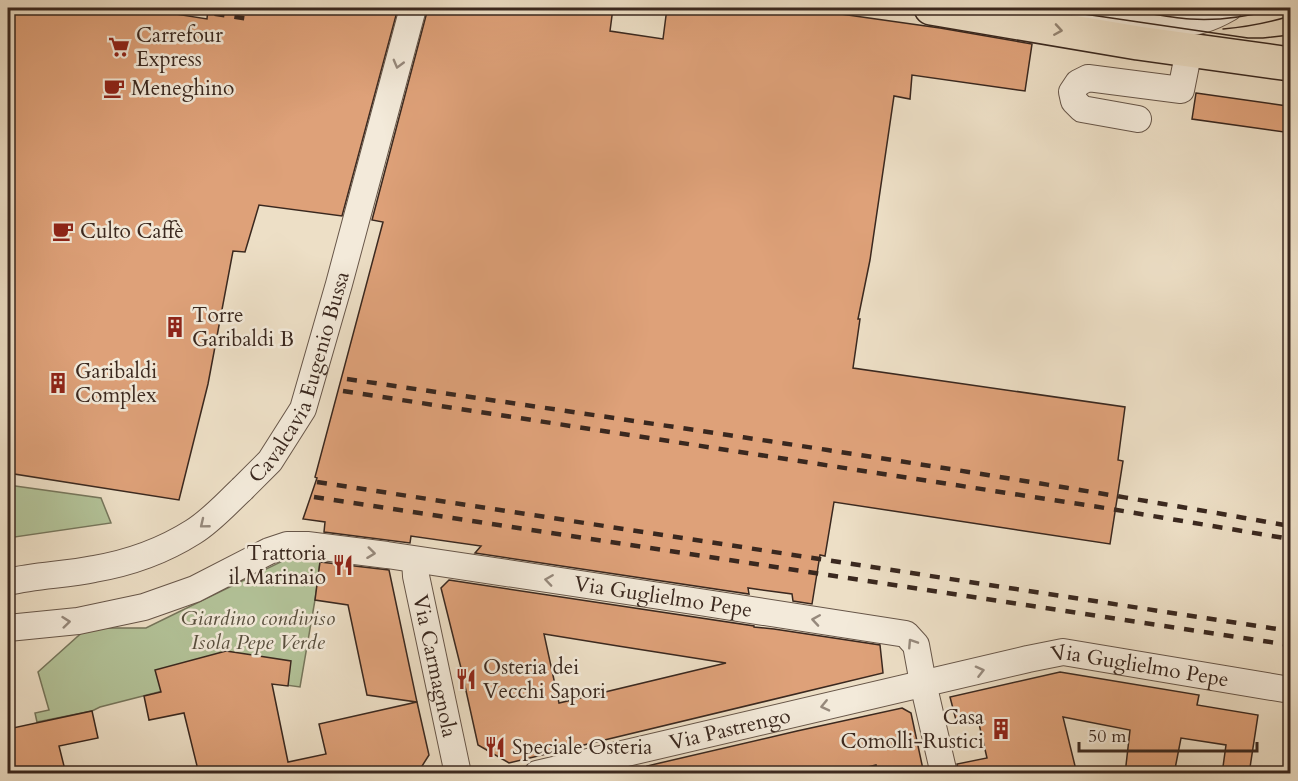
<svg xmlns="http://www.w3.org/2000/svg" width="1298" height="781" font-family="Cardo,serif">
<rect width="100%" height="100%" fill="#eddfc6"/>
<filter id="stains"><feTurbulence type="fractalNoise" baseFrequency=".00333" numOctaves="4"/><feColorMatrix values="0 0 0 0 .2 0 0 0 0 .09 0 0 0 0 .02 0 0 0 .5 -.17"/></filter>
<radialGradient id="worn" r=".72"><stop offset=".6" stop-color="#630" stop-opacity="0"/><stop offset="1" stop-color="#630" stop-opacity=".3"/></radialGradient>
<path fill="#b3c399" stroke="#76765c" stroke-width="1.5" d="M8,485L101,498L111,523L8,538Z
M303,551L321,554L315,600L300,687L221,676L100,707L92,711L37,722L35,713L49,710L38,672L87,628H146Z"/>
<path fill="#dea179" stroke="#3a281f" stroke-width="1.5" fill-rule="evenodd" d="M8,8H157L156,11L207,19L208,8H398L342,216L259,205L245,252L233,251L208,384L179,500L8,473Z
M428,8H613L610,31L663,39L667,8H798L940,28L1032,44L1025,91L912,75L910,99L894,96L870,260L858,319H860L853,368L1125,407L1118,460L1123,461L1110,544L834,502L825,556L820,555L812,604L793,601L792,594L748,588L749,594L475,553L481,546L411,536L410,543L324,532L325,522L303,519L317,478L315,477L383,222L372,220Z
M1196,93L1287,106L1284,132L1192,119Z
M320,562L389,570L417,702L367,695L348,605L315,600Z
M449,580L754,626V627L774,629L880,645L883,673L509,763L478,745L461,668L441,588ZM544,634L618,646L726,663L559,703Z
M226,651L291,661L288,686L272,684L288,762L326,754L319,724L417,702L429,755L417,774H199L184,713L149,720L144,696L161,692L155,670Z
M1060,672L1199,695L1197,705L1258,715L1249,774H1222L1226,745L1181,738L1174,774H1125L1130,730L1063,717L1077,774H959L957,764L987,758L977,715L956,720L950,697Z
M902,708L911,713L924,774H878L876,765L841,774H648L647,766L797,731Z
M92,711L98,738L59,746L66,774H8V729Z"/>
<g fill="none" stroke-linecap="round" stroke-linejoin="round">
<defs>
<g id="minor">
<path d="M1082,8L1175,23C1197,23 1210,19 1229,8"/>
<path d="M1138,119L1082,109L1074,101L1072,92L1078,83L1088,78L1181,90L1189,50"/>
<path id="s1" d="M415,560L416,576L458,774"/>
<path d="M8,582C36,575 66,575 94,569C129,563 163,551 193,532C211,521 226,504 242,489"/>
<path id="s2" d="M8,628L78,621L144,607L195,589L269,551L287,545H307L387,555L693,601L906,634L916,645L923,683L944,774"/>
<path id="s3" d="M537,774L1028,659L1063,652L1290,690"/>
</g>
<path id="major" d="M931,8L1138,43L1290,64"/>
</defs>
<use href="#minor" stroke="#675649" stroke-width="28"/>
<use href="#major" stroke="#3a281f" stroke-width="36"/>
<use href="#minor" stroke="#f3eada" stroke-width="26"/>
<use href="#major" stroke="#eddfc6" stroke-width="33"/>
<path stroke="#3a281f" stroke-width="1.5" d="M1043,8L1248,38H1263L1290,35
M1115,8C1140,11 1165,17 1190,19C1219,21 1251,16 1279,8
M1223,29C1246,27 1268,23 1290,16"/>
<path stroke="#3a281f" stroke-width="4.5" stroke-dasharray="10 10" stroke-linecap="butt" d="M175,8L250,19
M347,379C662,425 977,470 1290,526
M343,391L1105,508L1290,539
M317,482L1290,631
M314,497L1290,645"/>
<defs>
<g id="minor-bridge">
<path id="s4" d="M242,489L270,461L303,409L339,284L413,8"/>
</g>
</defs>
<use href="#minor-bridge" stroke="#675649" stroke-width="28" stroke-linecap="butt"/>
<use href="#minor-bridge" stroke="#f3eada" stroke-width="26"/>
</g>
<defs><path id="oneway-chevron" d="M-2-3.5L2.5 0L-2 3.5" fill="none" stroke-width="1.6" stroke-linecap="round" stroke-linejoin="round" transform="scale(1.5)"/></defs>
<use stroke="#948472" href="#oneway-chevron" transform="translate(1058 30) rotate(9)"/>
<g stroke="#96897c">
<use href="#oneway-chevron" transform="translate(398 64) rotate(105)"/>
<use href="#oneway-chevron" transform="translate(204 524) rotate(141)"/>
<use href="#oneway-chevron" transform="translate(371 553) rotate(7)"/>
<use href="#oneway-chevron" transform="translate(549 580) rotate(-172)"/>
<use href="#oneway-chevron" transform="translate(816 620) rotate(-171)"/>
<use href="#oneway-chevron" transform="translate(66 622) rotate(-6)"/>
<use href="#oneway-chevron" transform="translate(912 643) rotate(-123)"/>
<use href="#oneway-chevron" transform="translate(980 671) rotate(-14)"/>
<use href="#oneway-chevron" transform="translate(825 706) rotate(167)"/>
</g>
<defs>
<symbol id="supermarket-bare" viewBox="-9 -9 18 18"><path d="M-6-5.5h2.5l.6 2H6L4.5 2H-2.5L-4.4-4H-6ZM-1.5 3.2a1.3 1.3 0 1 0 .1 0ZM3 3.2a1.3 1.3 0 1 0 .1 0Z" fill="#8f2418" stroke="#f3eada" stroke-width="2.5" paint-order="stroke"/></symbol>
<symbol id="cafe-bare" viewBox="-9 -9 18 18"><path d="M-5.5-4.5H6V0H3Q3 3.5 0 3.5H-2.5Q-5.5 3.5-5.5 0ZM3-3.2v2h1.7v-2ZM-6 4.5H4V6H-6Z" fill="#8f2418" stroke="#f3eada" stroke-width="2.5" paint-order="stroke"/></symbol>
<symbol id="building-bare" viewBox="-9 -9 18 18"><path d="M-4-6H4V6H1V3H-1V6H-4ZM-2.5-4.3h1.7v1.8h-1.7ZM.8-4.3h1.7v1.8H.8ZM-2.5-1h1.7V.8h-1.7ZM.8-1h1.7V.8H.8Z" fill="#8f2418" stroke="#f3eada" stroke-width="2.5" paint-order="stroke"/></symbol>
<symbol id="restaurant-bare" viewBox="-9 -9 18 18"><path d="M-5-6h1v4h1v-4h1v4h1v-4h1v5L-1.5 .5V6h-2V.5L-5-1ZM5-6V6H3V1.5H1.5Q1.5-4 5-6Z" fill="#8f2418" stroke="#f3eada" stroke-width="2.5" paint-order="stroke"/></symbol>
</defs>
<g fill-rule="evenodd">
<use href="#supermarket-bare" x="104" y="32" width="30" height="30"/>
<use href="#cafe-bare" x="99" y="73" width="30" height="30"/>
<use href="#cafe-bare" x="48" y="216" width="30" height="30"/>
<use href="#building-bare" x="160" y="312" width="30" height="30"/>
<use href="#building-bare" x="43" y="368" width="30" height="30"/>
<use href="#restaurant-bare" x="328" y="550" width="30" height="30"/>
<use href="#restaurant-bare" x="451" y="664" width="30" height="30"/>
<use href="#building-bare" x="986" y="714" width="30" height="30"/>
<use href="#restaurant-bare" x="480" y="732" width="30" height="30"/>
</g>
<g text-anchor="middle" stroke-width="5" stroke-linejoin="round" paint-order="stroke">
<g font-size="21" fill="#3a281f" stroke="#f3eada" text-anchor="start">
<text x="136" y="42">Carrefour<tspan x="136" dy="24">Express</tspan></text>
<text x="131" y="95">Meneghino</text>
<text x="80" y="238">Culto Caffè</text>
<text x="192" y="322">Torre<tspan x="192" dy="24">Garibaldi B</tspan></text>
<text x="75" y="378">Garibaldi<tspan x="75" dy="24">Complex</tspan></text>
<text x="326" y="560" text-anchor="end">Trattoria<tspan x="326" dy="24">il Marinaio</tspan></text>
<text x="483" y="674">Osteria dei<tspan x="483" dy="24">Vecchi Sapori</tspan></text>
<text x="984" y="724" text-anchor="end">Casa<tspan x="984" dy="24">Comolli-Rustici</tspan></text>
<text x="512" y="754">Speciale Osteria</text>
</g>
<g font-size="21" fill="#3a281f" stroke="#f3eada">
<text dy="7" stroke="none"><textPath href="#s4" startOffset="129">Cavalcavia Eugenio Bussa</textPath></text>
<text dy="7" stroke="none"><textPath href="#s2" startOffset="674">Via Guglielmo Pepe</textPath></text>
<text dy="7" stroke="none"><textPath href="#s1" startOffset="108">Via Carmagnola</textPath></text>
<text dy="7" stroke="none"><textPath href="#s3" startOffset="618">Via Guglielmo Pepe</textPath></text>
<text dy="7" stroke="none"><textPath href="#s3" startOffset="198">Via Pastrengo</textPath></text>
</g>
<g font-size="21" font-style="italic" fill="#584f3e" stroke="#f3eada">
<text x="258" y="625">Giardino condiviso<tspan x="258" dy="24">Isola Pepe Verde</tspan></text>
</g>
</g>
<rect width="1298" height="781" fill="none" stroke="#eddfc6" stroke-width="30"/>
<rect x="9" y="9" width="1280" height="763" fill="none" stroke="#3a281f" stroke-width="3"/>
<rect x="15" y="15" width="1268" height="751" fill="none" stroke="#3a281f" stroke-width="1.5"/>
<path d="M1079 742v9h178v-9" fill="none" stroke="#3a281f" stroke-width="3"/>
<text x="1088" y="742" font-size="18" fill="#3a281f" stroke="#f3eada" stroke-width="4.5" paint-order="stroke">50 m</text>
<rect width="100%" height="100%" filter="url(#stains)"/>
<rect width="100%" height="100%" fill="url(#worn)"/>
</svg>
